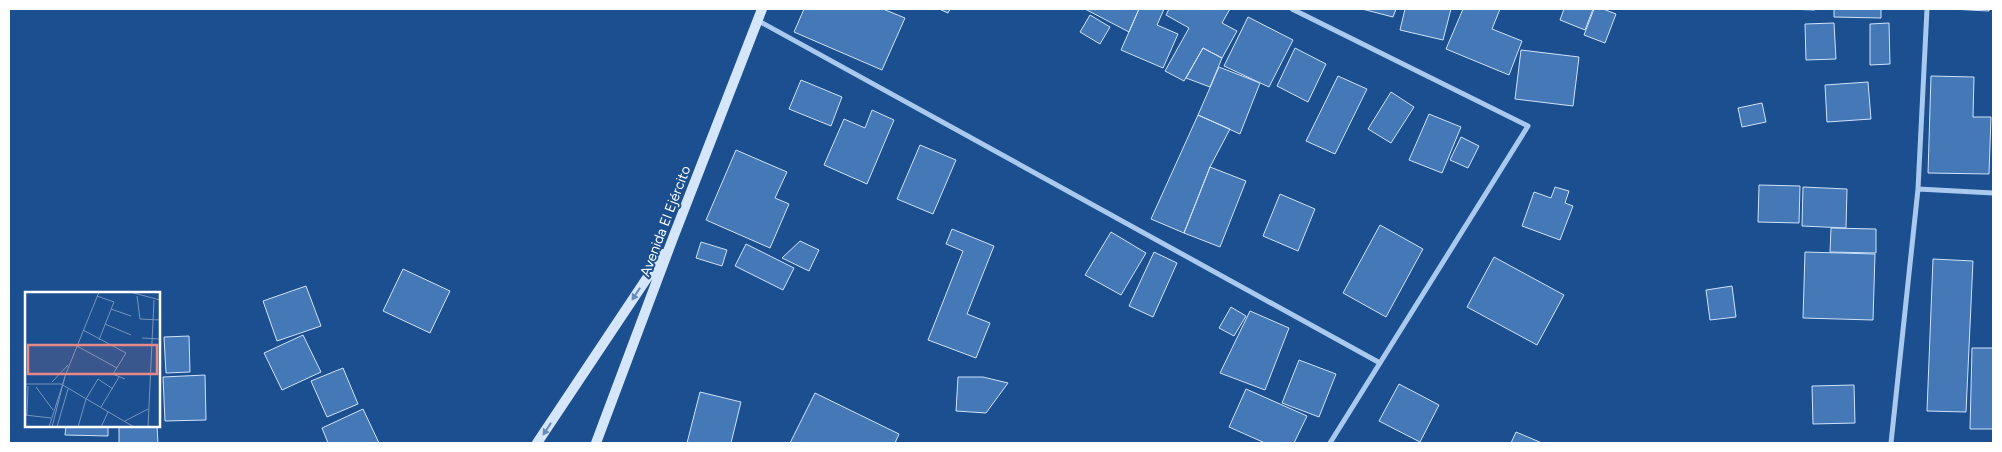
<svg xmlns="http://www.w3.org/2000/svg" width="2002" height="452" font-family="Figtree,sans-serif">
<rect width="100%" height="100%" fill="#1b4f8f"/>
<path fill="#4478b7" stroke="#cfe3fa" d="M804,9H883L905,18L882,70L794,32Z
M939,9H950L948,13Z
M1085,9H1139L1129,32Z
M1139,9H1164L1157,25L1178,34L1163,68L1121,50Z
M1169,9H1230L1222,23L1237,31L1222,58L1203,48L1184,81L1165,71L1189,28L1166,15Z
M1362,9H1396L1393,17Z
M1405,9H1451L1443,40L1400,30Z
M1463,9H1500L1492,29L1522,41L1509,75L1446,49Z
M1564,9H1593L1585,30L1560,20Z
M1594,9H1603L1616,14L1605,43L1584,35Z
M1784,9H1815V10Z
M1834,9H1881V18L1834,17Z
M1950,9H1989V11Z
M1090,15L1110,27L1100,44L1080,32Z
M1248,17L1293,40L1269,87L1224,66Z
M1834,23L1836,59L1806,60L1805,24Z
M1889,23L1890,64L1870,65V24Z
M1203,48L1222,58L1210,87L1186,78Z
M1295,48L1326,64L1308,102L1277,86Z
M1521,50L1579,57L1573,106L1515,99Z
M1219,67L1260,83L1240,134L1198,115Z
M1338,76L1367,89L1335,154L1306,141Z
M1931,76L1974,77L1973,117H1991L1989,174L1928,173Z
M801,80L842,97L831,126L789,109Z
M1868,82L1871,119L1827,122L1825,85Z
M1391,92L1414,107L1391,143L1368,129Z
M1762,103L1766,122L1742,127L1738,108Z
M872,110L894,120L867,184L824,165L844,119L865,128Z
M1429,114L1461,127L1442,173L1409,160Z
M1198,115L1230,129L1210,167L1184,233L1151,219Z
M1461,137L1479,146L1468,168L1450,160Z
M920,145L956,160L933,214L897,199Z
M736,150L787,172L775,198L789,204L770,248L706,220Z
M1210,167L1246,181L1220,247L1184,233Z
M1759,185L1800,186L1799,223L1758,222Z
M1555,187L1569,191L1565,203L1573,206L1560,240L1522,226L1534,192L1551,198Z
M1803,187L1847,189L1846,228L1802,226Z
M1280,194L1315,209L1298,251L1263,236Z
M1380,225L1423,249L1386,317L1343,293Z
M1831,228L1876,229V253L1830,252Z
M952,229L994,246L967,314L990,323L976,358L928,340L963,251L946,244Z
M1111,232L1146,253L1121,295L1085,275Z
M800,241L819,250L809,271L782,258Z
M701,242L727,250L722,266L696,258Z
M746,244L794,268L783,290L735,266Z
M1154,252L1177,263L1153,317L1129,306Z
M1805,252L1875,254L1873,320L1803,318Z
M1494,257L1564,295L1537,345L1467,307Z
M1933,259L1973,261L1966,412L1927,411Z
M403,269L450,291L430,333L383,311Z
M306,286L321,326L277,341L263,301Z
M1732,286L1736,317L1710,320L1706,290Z
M1231,307L1246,316L1234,336L1219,328Z
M1250,311L1289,328L1265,390L1220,373Z
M303,335L321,372L282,390L264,353Z
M189,336L190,372L166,373L164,337Z
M1972,348H1993V429H1970Z
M1299,360L1336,374L1319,417L1282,403Z
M343,368L358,404L327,417L311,381Z
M205,375L206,420L165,421L163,377Z
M958,377H983L1008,383L986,413L956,411Z
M1399,384L1439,405L1420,442L1379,421Z
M1854,385L1855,423L1813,424L1812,386Z
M1246,389L1307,416L1294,443H1265L1229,427Z
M700,392L741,402L731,443H687Z
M815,393L899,434L895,443H790Z
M363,409L379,443H328L322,428Z
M66,426H108V436L65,435Z
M119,426H157L158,443H119Z
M1516,432L1542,443H1511Z"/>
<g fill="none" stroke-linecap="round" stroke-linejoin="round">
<path stroke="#a9c9ee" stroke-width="5" d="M1292,9L1528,126L1330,443
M757,20L1380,363
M1918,189L1993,193
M1891,443L1918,189L1927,9"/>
<path stroke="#d6e6fa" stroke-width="10" d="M537,443L663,254
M596,443L673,238L762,9"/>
</g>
<defs><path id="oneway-solid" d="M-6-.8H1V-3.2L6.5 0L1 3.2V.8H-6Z" transform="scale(1.25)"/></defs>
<g fill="#668bba">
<use href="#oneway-solid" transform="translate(636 294) rotate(123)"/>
<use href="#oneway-solid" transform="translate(547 429) rotate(123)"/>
</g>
<g text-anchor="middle" stroke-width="4" stroke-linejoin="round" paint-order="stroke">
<g font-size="14" fill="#fff" stroke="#1b4f8f">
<text transform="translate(665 221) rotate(-69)" y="5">Avenida El Ejército</text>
</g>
</g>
<g transform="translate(25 292)">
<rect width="135" height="135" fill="#1b4f8f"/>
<path fill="none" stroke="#7695bc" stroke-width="1" d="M105,0L135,8M72,4L89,10L74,48M112,4L115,27L135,28M86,17L106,24M80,32L106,43M58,38L101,61L88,82L100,87M117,46L135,47M52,54L92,76M27,90L43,73M0,92H36L109,135M11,95L28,118M76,115L94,85M0,123L26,126M2,123L3,94M100,129L123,117M24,135L40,85M27,135L40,84L74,0M32,135L43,97M53,135L61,107L73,87L88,97M76,135L83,120M123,135L129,8"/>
<path fill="#e88989" fill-opacity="0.15" stroke="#e88989" stroke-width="2.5" d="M3,53H132V82H3Z"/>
<rect width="135" height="135" fill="none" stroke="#fff" stroke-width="2.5"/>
</g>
<rect width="2002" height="452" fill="none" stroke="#ffffff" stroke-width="20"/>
</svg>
